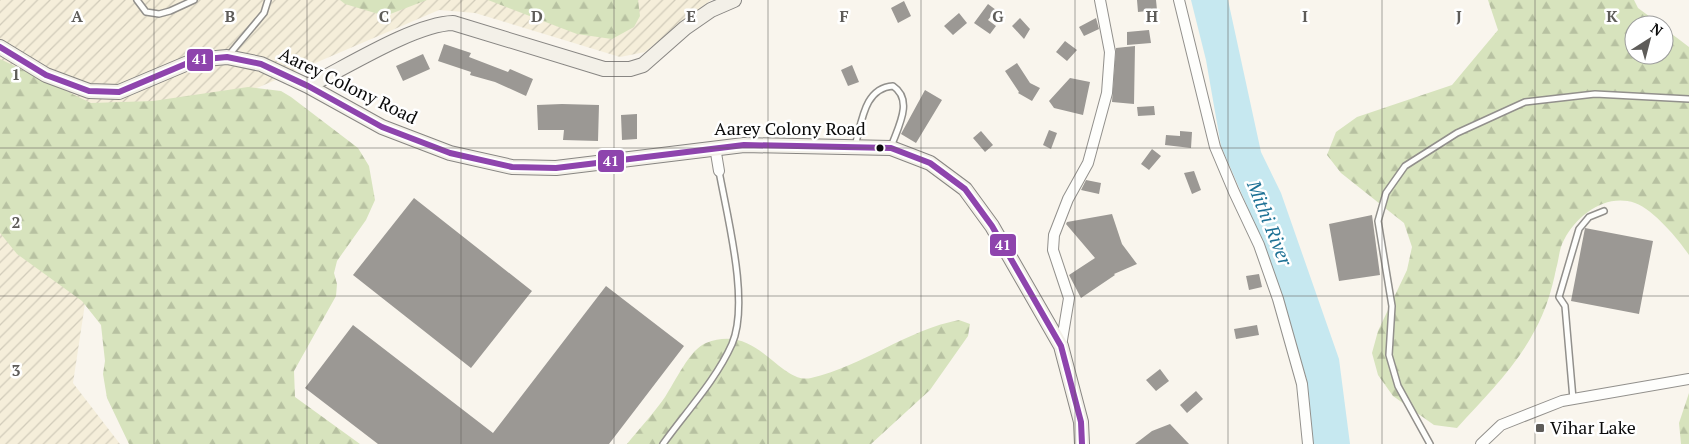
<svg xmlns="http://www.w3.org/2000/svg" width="1689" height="444" font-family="'PT Serif',serif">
<defs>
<pattern id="farmland-furrows" width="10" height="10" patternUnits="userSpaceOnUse" patternTransform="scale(1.25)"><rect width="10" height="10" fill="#f5eeda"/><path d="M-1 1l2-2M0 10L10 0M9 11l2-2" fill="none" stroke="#d1cbba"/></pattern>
<pattern id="forest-firs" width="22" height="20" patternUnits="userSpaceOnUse" patternTransform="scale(1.25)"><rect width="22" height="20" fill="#d7e3bd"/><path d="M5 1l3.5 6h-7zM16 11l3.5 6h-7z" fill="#b7c1a1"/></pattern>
</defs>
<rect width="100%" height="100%" fill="#f9f5ed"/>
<path fill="url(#farmland-furrows)" d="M0,0H711L645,52L620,57L475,13L439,10L245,93L109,145L73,383L120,444H0Z"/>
<path fill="url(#forest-firs)" d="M340,0H427L385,16L345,4Z
M488,0H638L640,16L634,27L612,39L577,34Z
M1488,0H1634L1638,8L1661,25H1634V55H1664V28L1689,47V255C1678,239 1654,210 1635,203C1606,193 1577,215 1564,240C1559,248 1559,260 1556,269C1552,290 1545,312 1535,330C1516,367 1485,397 1457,428L1434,425L1393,396L1378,375L1372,353L1378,331L1407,270L1412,247L1404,223L1341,173L1327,155L1336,132L1357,117L1452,85L1498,30Z
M0,59L91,103L153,101L248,87L281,91L291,97L358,148L369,166L375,200L366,220L337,261L334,273L337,284L336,296L294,371L295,397L360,444H129L107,398L103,374L105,361L101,325L82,301L17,254L0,233Z
M959,320L970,324L968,336L930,390L871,444H627C640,428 654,413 665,397C675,382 690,349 706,343C758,322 779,385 811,378C863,366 907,330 959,320Z
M1689,393V444H1681L1679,423Z"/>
<path fill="#c6e8f0" d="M1191,0H1228L1261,152L1281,193L1339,359L1350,444H1310L1307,380L1260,236L1221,146L1206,60Z"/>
<path fill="#9b9894" d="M1137,0H1156L1157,10L1138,12Z
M904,1L911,16L898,23L891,8Z
M988,4L996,10L988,20L996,26L990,34L974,23Z
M959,13L967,23L953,35L944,26Z
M1020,18L1030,29L1024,39L1012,26Z
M1096,18L1099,29L1084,36L1079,27Z
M1149,30L1151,43L1127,45V32Z
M1065,41L1077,50L1067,61L1056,52Z
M444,44L471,53L469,57L508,72L510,69L533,79L526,96L495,82L470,75L471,72L438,61Z
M1135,46L1134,104L1112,102L1116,48Z
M423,54L430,69L403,81L396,66Z
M1017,63L1030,83L1040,88L1032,101L1018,93L1019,92L1005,71Z
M852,65L859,82L848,86L841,70Z
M1070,78L1090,82L1083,115L1054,108L1049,101Z
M925,90L942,100L916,143L901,134Z
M562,104L599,105L598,141L563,140L564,130H538L537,105Z
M1154,106L1155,115L1138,116L1137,107Z
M637,114V139L622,140L621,115Z
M1049,130L1057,133L1051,149L1043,145Z
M981,131L993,145L985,152L973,138Z
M1180,131L1192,132L1191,148L1165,145L1166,135L1180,136Z
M1152,149L1161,156L1149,170L1141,164Z
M1194,171L1201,190L1192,194L1184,173Z
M1086,180L1101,183L1099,194L1081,190Z
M414,198L532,291L471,368L353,275Z
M1112,214L1122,244L1137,264L1114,274L1115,275L1081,298L1069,275L1095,258L1066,224L1067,222Z
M1372,215L1380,275L1339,281L1329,224Z
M1585,228L1653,241L1639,314L1571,301Z
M1259,274L1262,287L1249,290L1246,276Z
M606,286L684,346L609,444H378L305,388L353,325L493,433Z
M1257,325L1259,335L1236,339L1234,329Z
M1160,369L1169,381L1156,391L1146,380Z
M1196,391L1203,399L1187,413L1180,405Z
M1170,424L1189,444H1135L1152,431Z"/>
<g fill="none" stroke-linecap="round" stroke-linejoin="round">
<defs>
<path id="lane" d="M137,0L146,12L159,14L170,11L194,0
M228,56L264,13L268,0
M855,146C862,122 864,88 893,86C914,100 898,127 891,147
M1573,399L1565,306L1559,297L1579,229L1589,217L1604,211
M663,444C686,412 716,380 732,344C750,303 727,216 719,171
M1430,444L1398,386L1389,355L1392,306L1378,221L1386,193L1405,166L1457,133L1525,102L1595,94L1689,99"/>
<path id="street" d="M1179,0L1215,147L1234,192L1259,245L1278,299L1302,384L1308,444
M715,147L719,171
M1061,346L1069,298L1053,250L1054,235L1068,199L1088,163L1107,93L1110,52L1100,0
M1481,444L1501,425L1562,401L1689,379"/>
<path id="secondary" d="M0,47L46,75L89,91L119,92L195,60L227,57L261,64L308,86L382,127L450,153L512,167L556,168L744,145L891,148L930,163L965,189L992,226L1061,346L1081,422L1082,444
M308,86C345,68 414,24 453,23L604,69H630L643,65L685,28L711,10L734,0"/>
</defs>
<use href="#lane" stroke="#92908c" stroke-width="8"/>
<use href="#street" stroke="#92908c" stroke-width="12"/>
<use href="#secondary" stroke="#888683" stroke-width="16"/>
<use href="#lane" stroke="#fefefc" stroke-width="5"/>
<use href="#street" stroke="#fefefc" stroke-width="10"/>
<use href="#secondary" stroke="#f3f0e8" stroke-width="14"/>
<defs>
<path id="bus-1" d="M0,47L46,75L89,91L119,92L195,60L227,57L261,64L308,86L382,127L450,153L512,167L556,168L744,145L891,148L930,163L965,189L992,226L1061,346L1081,422L1082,444"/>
</defs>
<use href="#bus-1" stroke="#fff" stroke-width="10"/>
<use href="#bus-1" stroke="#8e44ad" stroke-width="6"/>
</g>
<path fill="none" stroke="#5e5c59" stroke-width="1" stroke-opacity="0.55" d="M154,0V444M307,0V444M461,0V444M614,0V444M768,0V444M921,0V444M1075,0V444M1228,0V444M1382,0V444M1535,0V444M0,148H1689M0,296H1689"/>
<circle fill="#0a0a0a" stroke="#fff" stroke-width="2" cx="880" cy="148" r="4.5"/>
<rect fill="#5e5c59" stroke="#fff" stroke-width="2" x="1535" y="423" width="10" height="10" rx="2.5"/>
<g text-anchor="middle" stroke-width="5" stroke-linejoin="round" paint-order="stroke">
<g font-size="18" fill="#0a0a0a" stroke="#fff">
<text transform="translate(348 86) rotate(26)" y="6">Aarey Colony Road</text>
<text x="790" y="135">Aarey Colony Road</text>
</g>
<g font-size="18" fill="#0a0a0a" stroke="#fff" text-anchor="start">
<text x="1550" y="434">Vihar Lake</text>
</g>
<g font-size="19" font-style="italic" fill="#1c7094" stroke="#fff">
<text transform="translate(1270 223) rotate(68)" y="7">Mithi River</text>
</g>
</g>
<g font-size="16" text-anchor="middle" font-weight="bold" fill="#5e5c59" stroke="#fff" stroke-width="5" stroke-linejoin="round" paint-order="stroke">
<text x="77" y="22">A</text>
<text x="230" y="22">B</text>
<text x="384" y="22">C</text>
<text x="537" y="22">D</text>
<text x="691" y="22">E</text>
<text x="844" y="22">F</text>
<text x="998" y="22">G</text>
<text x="1152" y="22">H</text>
<text x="1305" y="22">I</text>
<text x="1459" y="22">J</text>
<text x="1612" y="22">K</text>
<text x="16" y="80">1</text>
<text x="16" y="228">2</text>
<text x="16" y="376">3</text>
</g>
<g stroke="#fff" stroke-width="2">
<rect x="186" y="48" width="28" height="24" rx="5" fill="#8e44ad"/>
<rect x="597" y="149" width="28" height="24" rx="5" fill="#8e44ad"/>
<rect x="989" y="233" width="28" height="24" rx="5" fill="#8e44ad"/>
</g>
<g font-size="14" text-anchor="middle" font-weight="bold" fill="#fff">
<text x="200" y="64">41</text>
<text x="611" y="166">41</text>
<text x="1003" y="250">41</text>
</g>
<g transform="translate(1649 40) rotate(36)"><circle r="24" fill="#ffffff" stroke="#9d9d9d"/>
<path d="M0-4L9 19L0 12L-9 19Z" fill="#5e5c59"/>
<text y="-8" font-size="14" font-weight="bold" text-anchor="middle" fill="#0a0a0a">N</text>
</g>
</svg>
